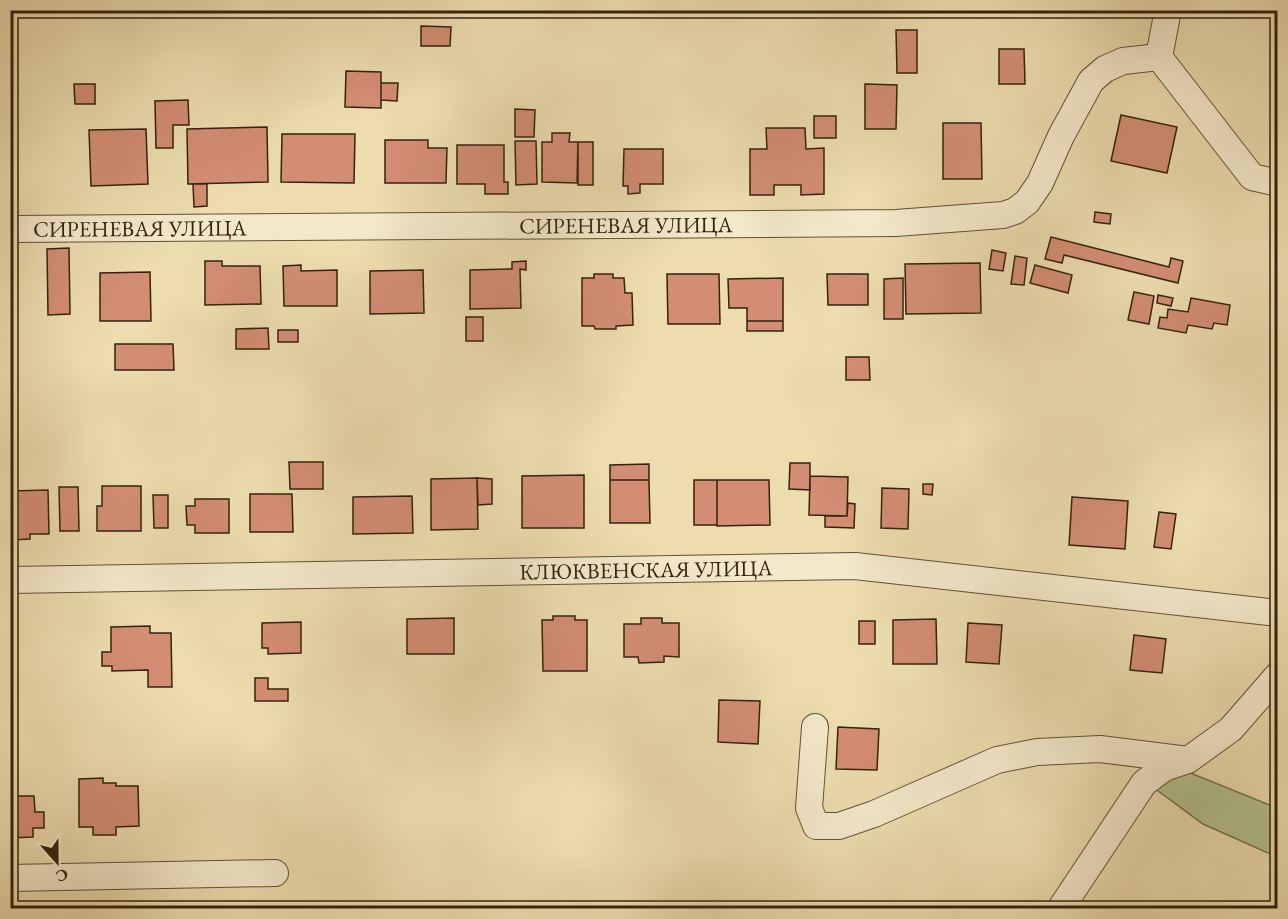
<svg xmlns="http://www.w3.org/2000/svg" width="1288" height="919" font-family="'EB Garamond',serif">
<rect width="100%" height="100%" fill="#ecdcae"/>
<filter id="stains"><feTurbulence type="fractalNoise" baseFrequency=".00333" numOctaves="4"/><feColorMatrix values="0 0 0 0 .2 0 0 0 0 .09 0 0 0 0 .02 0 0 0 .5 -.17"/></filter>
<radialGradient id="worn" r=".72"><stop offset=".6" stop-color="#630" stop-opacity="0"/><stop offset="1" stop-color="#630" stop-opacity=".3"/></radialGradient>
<path fill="#b4c18d" stroke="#74724d" stroke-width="1.5" d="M1183,770L1277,808V857L1203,824L1157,790L1154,781Z"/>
<path fill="#d38d73" stroke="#33230d" stroke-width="1.5" d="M1261,10H1278V19L1260,15Z
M421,26L451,27L450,46H421Z
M896,30H917V73H897Z
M999,49H1024L1025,84H999Z
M346,71L381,72V108L345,107Z
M381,83H398L397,101L381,100Z
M74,84H95V104H75Z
M865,84L897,85L896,129H865Z
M188,100L189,125H173V148H156L155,101Z
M515,109L535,110L534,137H515Z
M1121,115L1177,127L1167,173L1111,161Z
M814,116H836V138H814Z
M943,123H981L982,179H943Z
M267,127L268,182L188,184L187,129Z
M766,128H805L806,149L824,148V194L801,195V185H774V195H750V149H767Z
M146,129L148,184L91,186L89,130Z
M552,133H570L569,142H578L577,183L542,182V142H552Z
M282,134H355L354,183L281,182Z
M385,140H428V148H447L446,183H385Z
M515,141H536L537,184L516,185Z
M578,142H593V185H578Z
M10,144H15L16,182H10Z
M457,145H504V182H508V194H485V184H457Z
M624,149H663V184H640V193L628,194V186H623Z
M193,184H207V206L194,207Z
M1095,212L1111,214L1110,224L1094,222Z
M1051,237L1169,267L1171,258L1183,261L1178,283L1064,255L1062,263L1045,259Z
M69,248L70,314L48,315L47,249Z
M992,250L1006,253L1003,271L989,269Z
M1015,256L1027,258L1024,285L1011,284Z
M205,261H222V266H260L261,304L205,305Z
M526,261V270L520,269L521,308L470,309V270L512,269V262Z
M980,263L981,313L906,314L905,264Z
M301,265V271L337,270V306H284L283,266Z
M1035,265L1072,275L1068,293L1030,283Z
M423,270L424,313L370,314V271Z
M150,272L151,321H100V273Z
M594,274H613V278H624L625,293H632L633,325L616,326V329H595L594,326H582V278H594Z
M667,274H719L720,324H668Z
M827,274H868V305H828Z
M783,278V321H747V308H729L728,279Z
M903,278V319H884V279Z
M1134,292L1154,296L1149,324L1128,320Z
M1158,295L1173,298L1171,306L1157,303Z
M1191,298L1230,305L1227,325L1214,323L1212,329L1188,325L1186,333L1158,328L1160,317L1167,318L1168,309L1188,312Z
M466,317H483V341H466Z
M747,321H783V331H747Z
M268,328L269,349H236V329Z
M278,330H298V342H278Z
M115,344H173L174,370H115Z
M846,357H869L870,380H846Z
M289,462H323V489H290Z
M790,463H810V490L789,489Z
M649,464V480H610V465Z
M584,475V528H522V476Z
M810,476L848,477L847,516L809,515Z
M477,478L492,479V504L478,505Z
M477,478L478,529L431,530V479Z
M610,480H649L650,523H610Z
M694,480H717V525H694Z
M717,480H769L770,525L717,526Z
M923,484H933L932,495L923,494Z
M102,486H141V531H97V506H102Z
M59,487H78L79,531H60Z
M882,488L909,489L908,529L881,528Z
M48,490L49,534H30V539L13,540L12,534H10V491Z
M250,494H292L293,532H250Z
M153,495H168V528H154Z
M412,496L413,533L353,534V497Z
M1072,497L1128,501L1125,549L1069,545Z
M195,499H229V533H195V525H187L186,506H195Z
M848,503L855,504L854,528L825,527V516H847Z
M1159,512L1176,514L1171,549L1154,547Z
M553,616H575V620H587V671H543L542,620H553Z
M454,618V654H407V619Z
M641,618H662V623H679V657L664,656V662L639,663L638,657H624V624H641Z
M936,619L937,664H893V620Z
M859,621H875V644H859Z
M301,622V653L268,654V648H262V623Z
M968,623L1002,625L999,664L966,662Z
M150,626V633H171L172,687H148V670L112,671V666H102V652H111V627Z
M1134,635L1166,639L1162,673L1130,670Z
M255,678H268V689H288V701H255Z
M719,700L760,701L758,744L718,742Z
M838,727L879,729L877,770L836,769Z
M103,778V783H116V786H138L139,826L116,827V835H93V827H79V779Z
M10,796H34L35,812H44V828H33V837L10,838Z"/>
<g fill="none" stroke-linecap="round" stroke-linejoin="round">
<defs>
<g id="street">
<path d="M1168,10L1159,57L1252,177L1278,183"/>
<path id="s1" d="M10,229L896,223L1003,215L1015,211L1027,202L1040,183L1061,136L1091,81L1105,69L1123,61L1159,57"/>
<path id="s2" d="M10,580L855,566L1278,613"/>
<path d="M815,727L809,808L816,826H839L874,814L997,760L1037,752L1100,749L1188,760"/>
<path d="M10,878L275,873"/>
<path d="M1061,908L1144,783L1164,768L1188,760L1231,729L1278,675"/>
</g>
</defs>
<use href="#street" stroke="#615135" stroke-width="28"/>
<use href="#street" stroke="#f3e8ca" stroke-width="26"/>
</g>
<g text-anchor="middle" stroke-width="6" stroke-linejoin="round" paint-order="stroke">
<g font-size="22" fill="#33230d" stroke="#f3e8ca">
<text dy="8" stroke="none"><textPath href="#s1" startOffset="616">СИРЕНЕВАЯ УЛИЦА</textPath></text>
<text dy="8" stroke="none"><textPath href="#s1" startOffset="130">СИРЕНЕВАЯ УЛИЦА</textPath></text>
<text dy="8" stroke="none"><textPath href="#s2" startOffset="636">КЛЮКВЕНСКАЯ УЛИЦА</textPath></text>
</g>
</g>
<rect width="1288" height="919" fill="none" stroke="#ecdcae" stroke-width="36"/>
<rect x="12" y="12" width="1264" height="895" fill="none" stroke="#33230d" stroke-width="3"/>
<rect x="18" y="18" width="1252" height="883" fill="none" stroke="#33230d" stroke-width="1.5"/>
<g transform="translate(57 862) rotate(159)" stroke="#f3e8ca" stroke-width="4.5" paint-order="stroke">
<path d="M0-4.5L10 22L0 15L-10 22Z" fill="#33230d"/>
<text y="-9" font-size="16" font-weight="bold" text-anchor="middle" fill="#33230d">С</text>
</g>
<rect width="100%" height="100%" filter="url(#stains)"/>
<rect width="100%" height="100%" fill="url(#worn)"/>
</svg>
